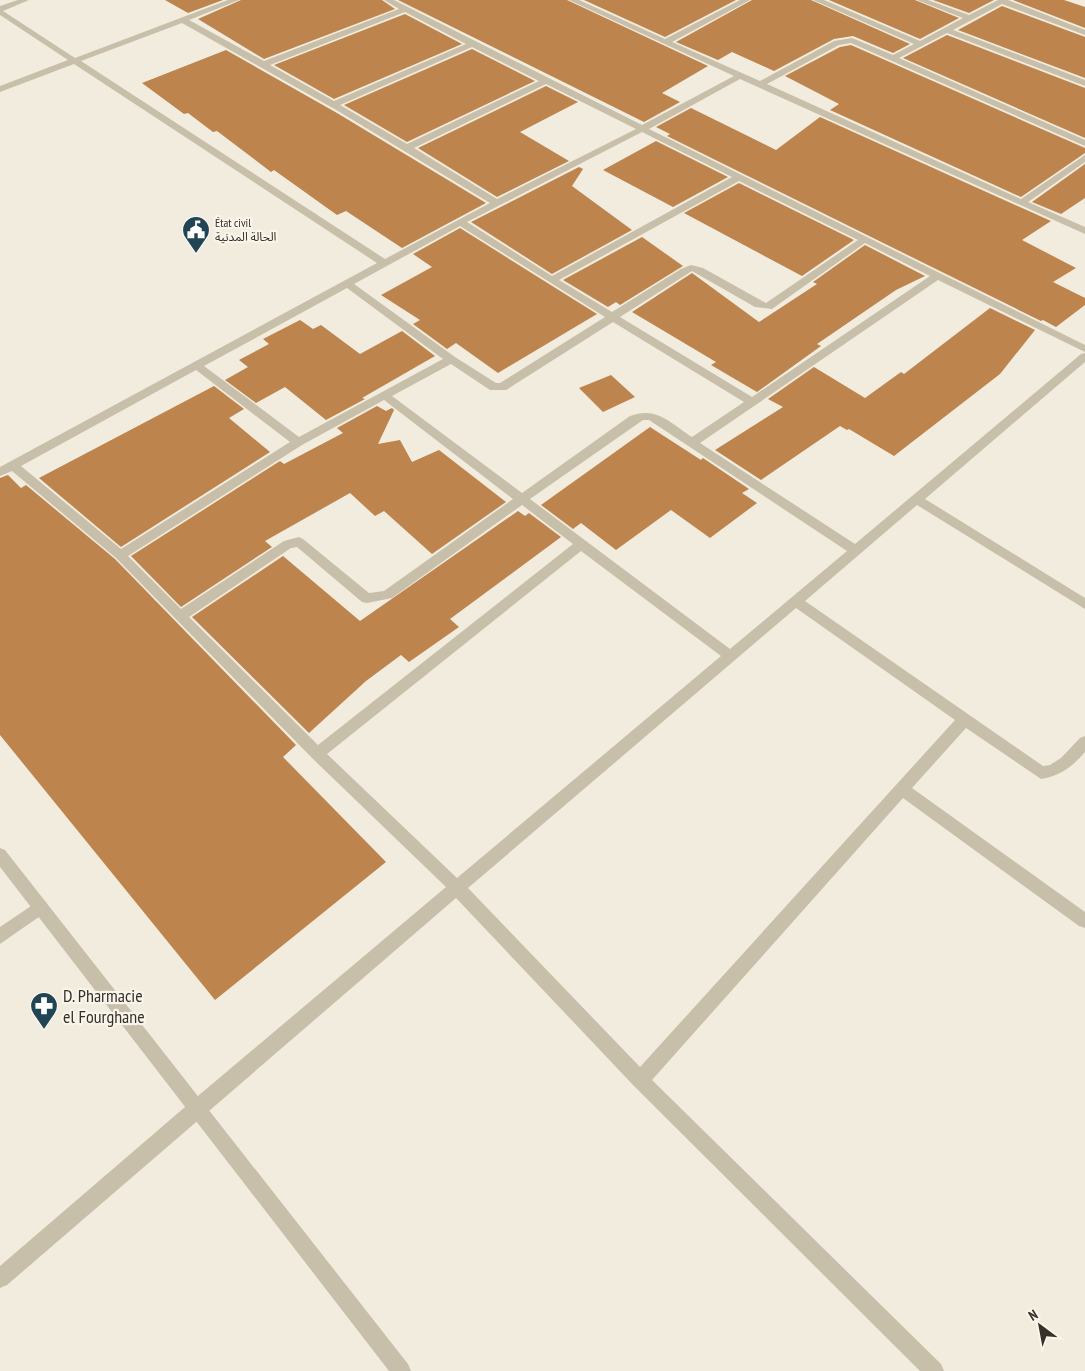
<svg xmlns="http://www.w3.org/2000/svg" width="1085" height="1371" font-family="'PT Sans Narrow','Noto Sans Arabic',sans-serif">
<rect width="100%" height="100%" fill="#f1ecdd"/>
<path fill="#be844e" d="M165,0H223L188,13Z
M241,0H382L395,9L264,59L198,19Z
M398,0H567L708,66L662,93L680,102L644,122Z
M584,0H736L665,37Z
M752,0H811L910,44L893,53L853,36L834,39L774,71L732,52L718,60L676,42Z
M829,0H915L959,18L920,39Z
M933,0H994L969,13Z
M1013,0H1064L1085,7V28Z
M1002,6L1085,37V78L958,30Z
M405,14L462,44L334,99L274,65Z
M947,35L1085,88V138L903,58Z
M851,45L1085,148V153L1021,197L830,110L839,104L785,76L840,47Z
M472,49L535,81L407,142L344,105Z
M226,50L337,113L486,203L402,248L346,211L337,215L274,170L271,172L217,131L213,132L188,113L184,114L142,83Z
M546,86L578,102L520,132L569,161L497,197L418,148Z
M691,108L776,150L820,117L1051,221L1022,240L1076,268L1053,282L1085,298V305L1056,327L1043,320L1041,321L667,136L670,134L656,127Z
M656,141L728,177L673,207L603,170Z
M1085,164V198L1061,214L1032,202Z
M579,167L583,169L572,186L632,230L552,274L471,222Z
M739,183L854,240L802,276L684,213Z
M460,228L597,314L498,373L456,343L447,349L413,324L420,320L381,295L432,267L413,254Z
M642,237L683,266L620,305L616,302L608,307L563,280Z
M865,245L925,276L896,290L817,344L821,346L757,392L711,365L716,362L632,312L692,273L759,322L817,284L813,282Z
M990,308L1035,330L1000,374L894,456L849,429L847,430L840,426L761,480L715,450L783,407L768,399L814,367L865,398L901,372L904,374Z
M300,320L313,329L321,325L360,354L402,331L435,356L362,398L365,399L326,420L285,387L256,403L225,380L248,367L239,360L269,344L263,339Z
M611,375L635,397L603,412L579,388Z
M214,386L244,409L229,418L270,452L121,547L39,478Z
M377,406L386,411L392,408L394,410L378,444L400,440L412,462L439,450L506,502L432,554L384,511L375,516L350,493L265,541L272,547L181,607L131,556L280,461L284,464L343,433L337,428Z
M650,427L701,460L703,458L749,489L742,493L757,503L710,538L671,510L616,550L581,523L573,529L541,505Z
M8,475L21,488L26,485L115,559L296,745L283,757L386,862L215,1000L0,735V478Z
M518,511L525,516L529,513L561,537L450,619L459,627L409,662L401,655L366,681L309,733L192,617L283,556L360,621Z"/>
<g fill="none" stroke-linecap="round" stroke-linejoin="round">
<path fill="#c8bfaa" fill-rule="evenodd" d="M18,0H29L3,11L75,58L228,0H239L189,20L264,61L399,9L384,0H394L642,125L734,76L569,0H579L665,39L740,0H750L672,42L760,81L834,41L852,38L893,55L914,44L813,0H824L920,41L963,18L917,0H928L969,15L998,0H1008L1085,30V35L1002,4L953,30L1085,80V86L947,33L899,58L1085,140V146L851,43L839,45L767,84L1021,199L1085,155V162L1028,202L1085,227V234L740,79L649,129L1085,345V352L938,280L700,443L855,544L1081,354L1085,353V362L925,499L1085,598V609L917,505L805,601L1043,766L1050,765L1061,758L1080,738L1085,736V752C1072,767 1060,776 1041,779L966,728L912,788L1085,912V928L1079,926L903,798L652,1080L941,1364L944,1371H920L634,1086L456,898L7,1285L0,1288V1266L192,1101L446,887L312,758L116,558L12,471L0,476V467L377,263L74,64L0,92V86L68,60L0,15V6ZM405,12L466,44L334,101L270,65ZM182,23L338,111L490,203L385,259L81,61ZM472,47L539,81L407,144L340,105ZM546,84L636,129L497,199L414,148ZM642,132L732,177L552,276L467,222ZM739,181L858,240L766,303L703,268L691,265L681,269L612,312L559,280ZM460,226L605,317L500,383H496L455,357L354,284ZM865,243L930,276L752,397L620,317L692,271L755,307L772,309ZM347,288L443,359L299,437L204,366ZM613,322L744,402L692,437C670,423 657,406 630,416L522,493L392,396L451,364L490,390H506ZM196,370L290,442L121,549L21,466ZM384,400L513,499L384,591L369,593L303,539L299,537L284,541L181,609L128,556L302,445ZM643,420H649L847,551L730,649L530,499ZM522,505L573,544L318,745L189,617L291,548L297,547L362,602L367,603L392,598ZM581,551L721,656L457,878L327,754ZM796,608L955,720L640,1067L468,888Z
M40,900L46,902L48,907L46,912L0,944V927Z"/>
<path fill="#c8bfaa" fill-rule="evenodd" d="M0,848L5,850L408,1364L411,1371H389L0,867Z"/>
</g>
<defs>
<symbol id="civic-pin" viewBox="-11 -11 22 30"><path d="M0 17L-7.5 6A9.5 9.5 0 1 1 7.5 6Z" fill="#214555" stroke="#f9f5ea"/><path d="M-.6-6.5H3V-4.5H.6V-3L4-1V1h2V6H-6V1h2V-1L-.6-3ZM-1.2 2.5V6h2.4V2.5Z" fill="#fff"/></symbol>
<symbol id="pharmacy-pin" viewBox="-11 -11 22 30"><path d="M0 17L-7.5 6A9.5 9.5 0 1 1 7.5 6Z" fill="#214555" stroke="#f9f5ea"/><path d="M-2-6h4v4h4v4h-4v4h-4v-4h-4v-4h4Z" fill="#fff"/></symbol>
</defs>
<g fill-rule="evenodd">
<use href="#civic-pin" x="180" y="214" width="32" height="43"/>
<use href="#pharmacy-pin" x="28" y="990" width="32" height="43"/>
</g>
<g text-anchor="middle" stroke-width="4.5" stroke-linejoin="round" paint-order="stroke">
<g font-size="12" fill="#363029" stroke="#f9f5ea" text-anchor="start">
<text x="215" y="227">État civil<tspan x="215" dy="14">الحالة المدنية</tspan></text>
</g>
<g font-size="18" fill="#363029" stroke="#f9f5ea" text-anchor="start">
<text x="63" y="1002">D. Pharmacie<tspan x="63" dy="21">el Fourghane</tspan></text>
</g>
</g>
<g transform="translate(1040 1326) rotate(328)" stroke="#f9f5ea" stroke-width="4" paint-order="stroke">
<path d="M0-4L9 19L0 12L-9 19Z" fill="#363029"/>
<text y="-8" font-size="14" font-weight="bold" text-anchor="middle" fill="#363029">N</text>
</g>
</svg>
